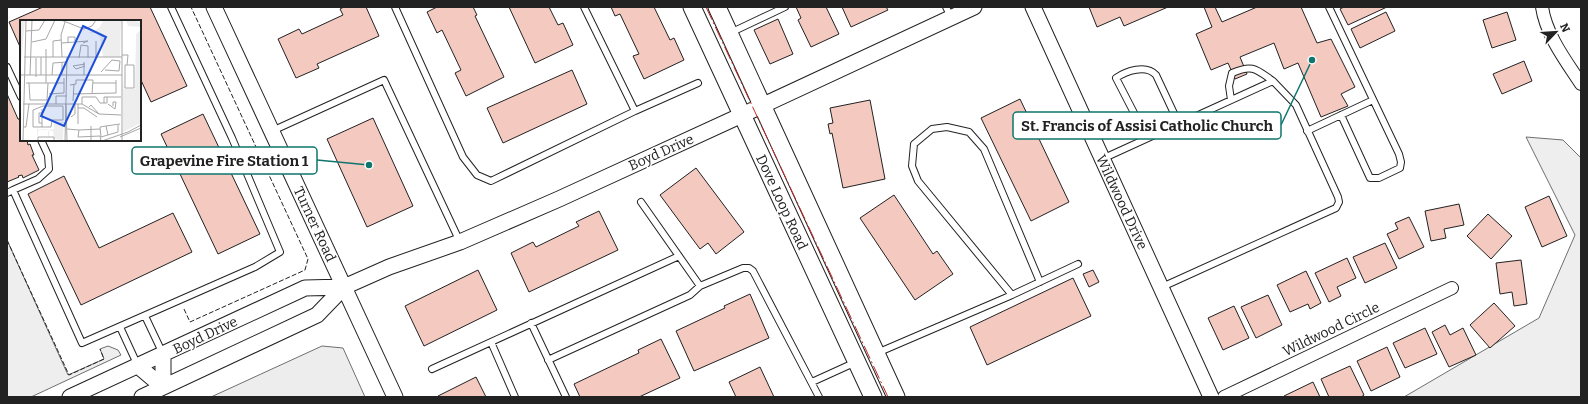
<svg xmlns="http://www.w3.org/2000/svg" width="1588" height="404" font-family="Bitter,serif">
<rect width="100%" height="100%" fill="#fff"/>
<path fill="#eee" stroke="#6f6f6f" d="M1526,137L1563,140L1581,158V397H1404L1539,318L1575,235Z
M7,240L68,375L104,359L100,349L108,346L118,350L121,355L31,397H7Z"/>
<path fill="#ededed" stroke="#6f6f6f" d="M322,346L343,348L365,397H211Z"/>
<path fill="#f3c9c0" stroke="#222" d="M43,7H150L187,86L151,102L140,78V21H21V49L9,22Z
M344,7H366L379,36L317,64L319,68L296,78L278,39L299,29L302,34L343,15L340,9Z
M437,7H473L477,15L475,16L504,77L466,96L455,73L461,70L442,30L437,33L427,12Z
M509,7H549L558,25L563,23L573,45L535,63Z
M611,7H654L670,40L674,38L684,60L644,79L633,56L639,54L620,14L615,16Z
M796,7H826L839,34L811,47L798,20L801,18Z
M842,7H886L888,10L851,27Z
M1089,7H1168L1124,26L1120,17L1097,27Z
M1204,7H1215L1222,22L1257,7H1301L1317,43L1331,39L1355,87L1341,94L1348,106L1321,117L1298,63L1284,69L1274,43L1240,57L1247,74L1235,79L1228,63L1211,70L1196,34L1212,27Z
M1344,7H1387L1348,25L1340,9Z
M1386,12L1395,31L1360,48L1351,29Z
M1507,12L1516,40L1492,48L1483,20Z
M778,19L793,54L770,64L754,30Z
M1524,61L1532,81L1502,94L1493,74Z
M572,70L587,104L503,143L487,108Z
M7,94L18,119H19L21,123V140H27L28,145L30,144L34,155H32L39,170L23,178L22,175L18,176L19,177L7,182Z
M1020,99L1069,202L1031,221L981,118Z
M870,100L885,179L843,188L832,133L830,134L828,124L833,123L830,108Z
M203,114L260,234L218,254L161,134Z
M373,118L413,206L367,227L327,139Z
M696,168L744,232L716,254L708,243L700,249L660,195Z
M64,176L99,248L173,213L192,252L81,305L28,194Z
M894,195L933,254L937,251L953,274L915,300L860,218Z
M1549,196L1567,236L1542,247L1525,207Z
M1459,204L1464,225L1444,229L1446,238L1431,241L1425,211Z
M599,211L618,250L529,292L511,253L533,242L536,247L579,226L576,222Z
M1488,214L1512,236L1491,259L1467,236Z
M1409,217L1424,247L1399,259L1387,234L1398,229L1395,223Z
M1385,243L1397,268L1365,283L1353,257Z
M1347,258L1356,278L1337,287L1341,296L1329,302L1315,273Z
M1521,260L1527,304L1514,306L1512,292L1500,294L1496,263Z
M478,270L497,310L424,346L405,306Z
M1093,270L1099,282L1089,287L1083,274Z
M1306,271L1321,303L1310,309L1308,304L1290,312L1277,285Z
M1073,278L1091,316L987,365L970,327Z
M750,294L769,338L694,371L676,331L725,308L724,306Z
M1268,295L1282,325L1256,338L1241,307Z
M1494,303L1515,326L1490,348L1470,325Z
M1234,306L1249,338L1223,350L1208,318Z
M1445,325L1450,335L1463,328L1476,355L1449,367L1432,332Z
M1425,328L1437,354L1405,368L1393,343Z
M661,339L680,378L639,397H580L574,384L639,353L638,350Z
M1387,347L1400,377L1371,391L1357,361Z
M1350,366L1364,395L1361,397H1329L1321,379Z
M760,367L774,397H736L729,382Z
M476,377L486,397H438V396Z
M1313,382L1320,397H1284V396Z"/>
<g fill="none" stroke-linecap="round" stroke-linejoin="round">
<defs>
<path id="service" d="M395,7L463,157L477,175L491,181L635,111L698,83
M584,7L635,111
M946,7L951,17
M1329,7L1399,154L1401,162L1400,168L1379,178H1370L1341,115
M730,33L785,7
M7,67L21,97
M1231,100L1229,86L1232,73C1253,64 1256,69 1273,81
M272,131L384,80L460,242
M1307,131L1373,100
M1147,138L1116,78C1126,71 1146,64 1156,75L1179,124
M1102,159L1273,81L1296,105L1338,197L1339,202L1336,208L1162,287
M13,190L38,179L49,169L48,155L41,140
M7,193L13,190L82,343L255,267L280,252L232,138L171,7
M641,202L700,286L743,268H749L753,271L819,397
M1012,295L918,181L912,166L914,144L932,129L947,127L969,132L984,149L1040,282
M145,316L163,354
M531,323L566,397
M120,327L138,366
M491,342L515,397
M877,353L1012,295L1078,264
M548,360L690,295L700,286
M432,369L679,256
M812,382L856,362"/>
<path id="minor" d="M1542,7C1546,35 1566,61 1581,84
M1224,397L1452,288"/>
<path id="tertiary" d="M214,7L395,397
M1033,7L1211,397
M163,354V387
M138,366L163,387
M70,397L305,288L344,287L389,267L460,242L559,199L742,115L974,7
M142,397L317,315L344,287"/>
<path id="secondary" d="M692,7L873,397
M717,7L896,397"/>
</defs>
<use href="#service" stroke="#222" stroke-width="8"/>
<use href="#minor" stroke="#222" stroke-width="14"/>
<use href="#tertiary" stroke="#222" stroke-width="17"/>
<use href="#secondary" stroke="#222" stroke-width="19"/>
<use href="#service" stroke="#fff" stroke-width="6"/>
<use href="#minor" stroke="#fff" stroke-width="12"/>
<use href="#tertiary" stroke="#fff" stroke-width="15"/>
<use href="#secondary" stroke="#fff" stroke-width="17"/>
<path stroke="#222" stroke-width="1" stroke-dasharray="5 2" stroke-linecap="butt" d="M7,240L69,375L104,359L100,349
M184,309L190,322L305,270L308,259L191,7"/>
<path stroke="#c62828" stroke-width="1" stroke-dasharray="14 3 2 3" stroke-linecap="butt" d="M706,7L888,397"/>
</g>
<g text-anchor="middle" stroke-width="3" stroke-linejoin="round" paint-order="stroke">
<g font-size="14" fill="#222" stroke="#fff">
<text transform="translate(661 152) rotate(-24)" y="5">Boyd Drive</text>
<text transform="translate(782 202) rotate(65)" y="5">Dove Loop Road</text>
<text transform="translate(1122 202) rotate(65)" y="5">Wildwood Drive</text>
<text transform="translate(315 224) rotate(65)" y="5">Turner Road</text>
<text transform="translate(1331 329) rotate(-26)" y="5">Wildwood Circle</text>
<text transform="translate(205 335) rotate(-25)" y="5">Boyd Drive</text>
</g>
</g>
<g transform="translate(20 20)">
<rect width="121" height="121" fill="#fff"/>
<path d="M0,0H5L0,55ZM81,0H101L100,37H83L80,17L76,13H69L79,8L83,1ZM106,0L121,2V7L108,6ZM121,10V103L103,112V56L104,69H115L116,14ZM44,98L43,120L34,119L33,111H29V117L28,116V111L34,109L22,110V116V110L19,109L17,117V109H13H34V101L44,102Z" fill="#eee"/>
<path fill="none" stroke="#a7a7a7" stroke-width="1" d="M41,0L64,9L72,6L76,0M6,11L19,10L25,0M76,21V38M12,22L26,19L35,0M42,23L68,21L63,23M48,23V17H55V21M102,35H108L107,45M4,37H102M33,37V21L41,20M42,37L41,15L45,2M59,38L61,25L68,26V38M42,42V55M65,44L53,46L56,49L65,46M105,45H114V68H105ZM81,52L92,40L100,41L99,51L85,50M0,55H102V121M10,55L12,0M21,55V37M32,55L33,43L47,42M64,55V42M102,55V0M16,57V38M6,63H44M9,63L10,80H27L28,63M26,63V29M73,63H96M50,65L56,64V60H73L72,74M29,74L44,73V58M53,74L96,73V60M87,77V83H84V77H101M53,81L54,64M3,84H62L79,94L101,95M36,84V76H47M46,84L47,121M62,84V77H76L80,83H84M88,84L95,89L96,82H93V86M23,86H43V100H32L31,107H13V90ZM69,87L71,85L79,94M58,88H64L77,97M51,97L55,94V84M0,101V117M22,103H19V93H22M58,104V84M71,106V121M86,106L80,107L81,117L98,112V105M3,107H6L9,84M22,107V89M47,109L59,110L58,117L80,116L81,121M59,110L80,109M88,115L86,106L100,104M100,117L121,108M3,121L6,0M18,121V117H34V121M45,121L47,37M82,121L108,112L121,105"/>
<path fill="#1d4ed8" fill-opacity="0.15" stroke="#1d4ed8" stroke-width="2" d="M63,6L86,17L44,106L21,96Z"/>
<rect width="121" height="121" fill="none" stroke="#222" stroke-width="2"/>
</g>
<path fill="none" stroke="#0f766e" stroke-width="1.5" d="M1312 60L1281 125M369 165L317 160"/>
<g fill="#0f766e" stroke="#fff" stroke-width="1.5">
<circle cx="1312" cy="60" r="4"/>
<circle cx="369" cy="165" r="4"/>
</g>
<g fill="#fff" stroke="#0f766e" stroke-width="1.5">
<rect x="1013" y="112" width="268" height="27" rx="4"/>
<rect x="132" y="147" width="185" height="27" rx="4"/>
</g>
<g font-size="15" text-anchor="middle" font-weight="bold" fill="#222">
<text x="1147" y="131">St. Francis of Assisi Catholic Church</text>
<text x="224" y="166">Grapevine Fire Station 1</text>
</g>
<rect width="1588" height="404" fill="none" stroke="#222222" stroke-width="16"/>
<g transform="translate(1556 32) rotate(65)" stroke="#ffffff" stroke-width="3" paint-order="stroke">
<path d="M0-3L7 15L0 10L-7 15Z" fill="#222222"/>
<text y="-6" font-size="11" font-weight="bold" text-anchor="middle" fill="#222222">N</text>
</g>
</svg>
